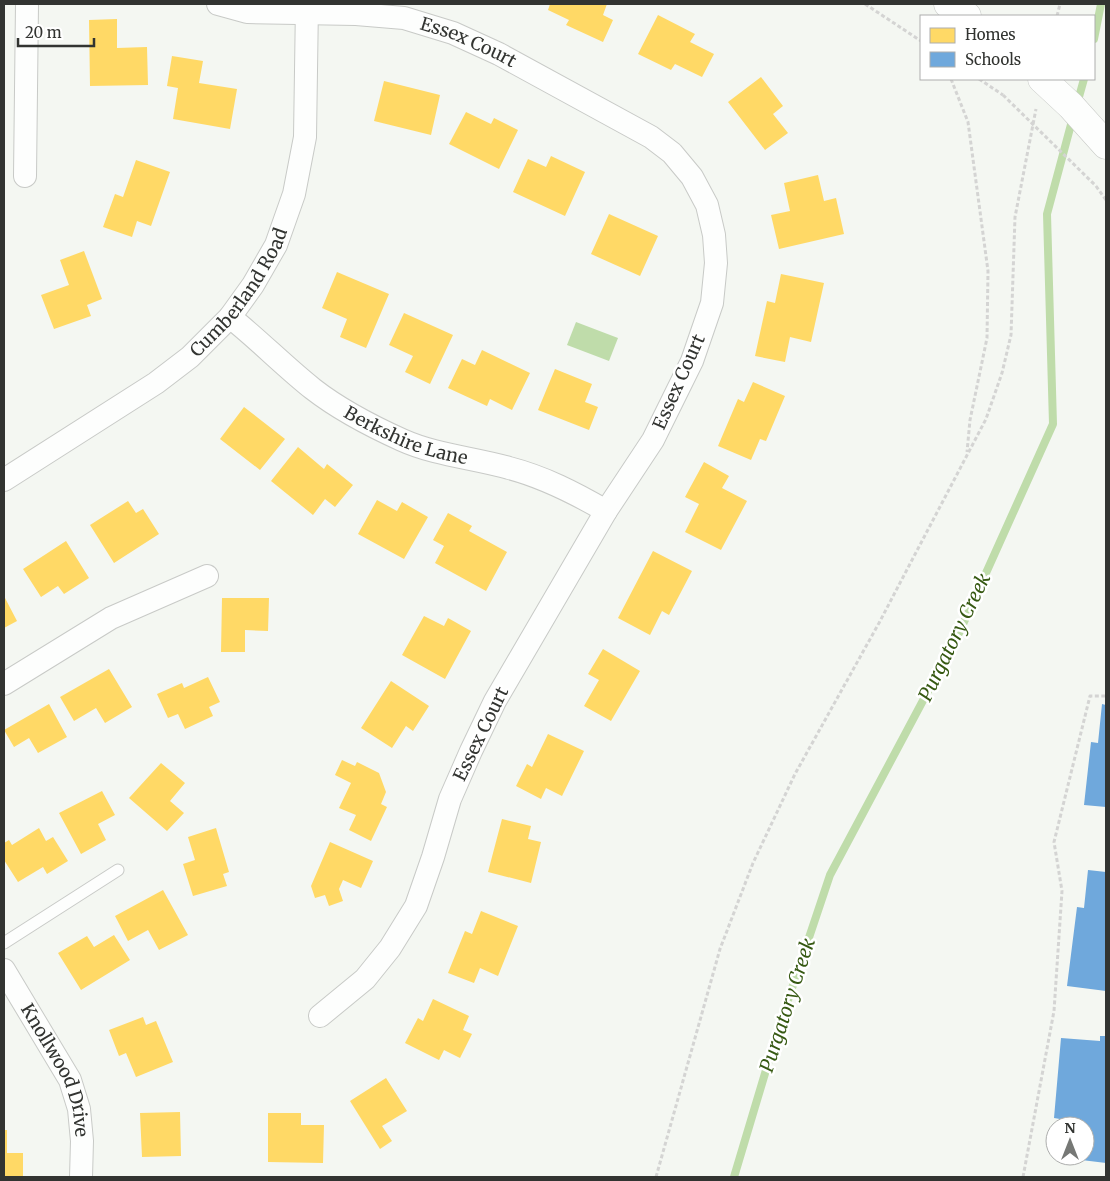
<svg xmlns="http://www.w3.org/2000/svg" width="1110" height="1181" font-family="Merriweather,serif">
<rect width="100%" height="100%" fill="#f4f7f2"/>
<path fill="#bfdcaa" d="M576,322L618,338L609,361L567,345Z"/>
<path fill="#ffd966" d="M550,4H607L603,15L613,20L603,42L566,25L569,20L548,10Z
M658,15L695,34L690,42L714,54L702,77L675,64L671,70L638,54Z
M117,19V48L147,47L148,85L90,86L89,20Z
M172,56L203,61L199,83L237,89L230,129L173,119L178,88L167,86Z
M761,77L783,106L773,114L788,133L765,150L728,102Z
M384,81L440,95L431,135L374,121Z
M466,112L491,124L494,118L518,130L499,169L449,144Z
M551,156L585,172L565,216L513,192L528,159L546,167Z
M136,160L170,172L151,226L137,221L132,237L103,227L115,194L123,197Z
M818,175L824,201L836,198L844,234L779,249L771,215L790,211L784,183Z
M609,214L658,236L640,276L591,254Z
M84,251L102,299L87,305L91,316L54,329L41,295L69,285L60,260Z
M337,272L389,294L366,348L340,337L347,319L322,308Z
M781,274L824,283L811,342L790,337L785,362L755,356L767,301L775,303Z
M404,313L453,335L430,384L405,372L413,356L389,345Z
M482,350L530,373L512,410L490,399L487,406L448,388L462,359L475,365Z
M555,369L592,384L585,402L598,407L589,430L538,410Z
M753,382L785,396L766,441L760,439L751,460L718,446L738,399L744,402Z
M244,407L285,439L260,470L220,439Z
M298,447L324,469L327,464L353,485L335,507L325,499L313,515L271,481Z
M704,462L729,476L722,488L747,501L721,550L685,532L699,504L685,497Z
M377,500L397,511L402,502L428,517L404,559L358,534Z
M128,501L136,513L143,509L159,534L114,563L90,525Z
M448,513L472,526L469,531L507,552L486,591L435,563L444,546L433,540Z
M66,541L89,578L64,594L58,586L41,597L23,569Z
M653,551L692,571L669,615L662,611L650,635L618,618Z
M4,596L17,621L4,628Z
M222,598H269L268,631L245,630V652H221Z
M424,616L444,626L448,618L471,631L445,679L402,655Z
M603,649L640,671L611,721L584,706L599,680L588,674Z
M109,669L132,707L105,723L96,708L74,721L60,697Z
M208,677L220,702L209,707L213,716L185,729L178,714L168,718L157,694L182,683L184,688Z
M391,681L429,706L413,731L406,726L392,748L361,728Z
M49,704L67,737L38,753L29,738L14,747L4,730Z
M548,734L584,751L562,796L546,788L541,799L516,786L527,764L532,767Z
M342,760L355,766L357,762L379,773L386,792L381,804L387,807L371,841L349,830L356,815L339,808L351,783L335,775Z
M161,763L185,783L170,801L184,813L167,831L129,798Z
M102,791L115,815L98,824L106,840L81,854L59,813Z
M502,819L531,826L528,839L541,842L531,883L488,872Z
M39,828L46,841L53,837L68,861L47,874L43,867L18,882L4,860V843L9,840L12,845Z
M216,828L229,872L223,874L227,886L193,896L183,864L195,860L188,837Z
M330,842L373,861L361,888L343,880L339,889L343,901L329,906L325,895L315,898L311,886Z
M163,890L188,935L159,950L148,930L128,941L115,916Z
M481,911L518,926L498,976L480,968L474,983L448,973L465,931L472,934Z
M114,935L130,960L81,990L58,953L87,936L94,947Z
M433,999L469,1016L463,1030L472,1034L460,1058L444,1050L439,1060L405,1043L418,1018L423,1021Z
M143,1017L146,1025L156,1021L173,1062L136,1077L126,1053L119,1056L109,1030Z
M386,1078L407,1111L382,1126L392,1141L380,1149L350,1101Z
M180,1112L181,1156L142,1157L140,1113Z
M268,1113H301V1125H324L323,1163L268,1162Z
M4,1130H7V1153H23V1177H4Z"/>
<path fill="#6fa8dc" d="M1102,704L1106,705V807L1084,805L1091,742L1098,743Z
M1088,870L1106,872V991L1067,986L1077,907L1084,908Z
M1100,1036H1106V1163L1057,1157V1156H1085V1126H1059L1060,1119L1054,1118L1061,1038L1100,1041Z"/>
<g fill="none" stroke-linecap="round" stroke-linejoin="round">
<path stroke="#bfdcaa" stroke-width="8" d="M1094,39L1101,4
M1077,104L1084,79
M734,1177L778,1030L830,875L959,633L1053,424L1047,214L1073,117"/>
<defs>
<path id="service" d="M4,943L118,870"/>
<g id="minor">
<path id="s1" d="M218,4L247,12L356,14L404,18L453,33L499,54L651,137L672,153L692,177L707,205L714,235L716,263L712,303L692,361L653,440L606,511L495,701L471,751L450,799L433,857L416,906L390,948L365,979L320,1016"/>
<path d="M25,176L27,4"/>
<path id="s2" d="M230,317C259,340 284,366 313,389C340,410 371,426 402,440C435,455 474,458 509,468C544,477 575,493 606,511"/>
<path id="s3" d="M4,480L156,383L190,357L230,317L253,285L276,245L294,194L305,137L307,4"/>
<path d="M4,684L111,618L207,576"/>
<path id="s4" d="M4,970L70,1080L79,1109L82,1141L81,1177"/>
</g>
<path id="tertiary" d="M948,4L967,16
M1042,79L1071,106L1106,145"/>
</defs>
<use href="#service" stroke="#c8cac7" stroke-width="13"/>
<use href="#minor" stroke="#c8cac7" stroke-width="24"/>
<use href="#tertiary" stroke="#c8cac7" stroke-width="29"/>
<path stroke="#d4d4d3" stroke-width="3" stroke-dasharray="4 2.5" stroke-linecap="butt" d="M865,4L921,41
M1057,16L1060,4
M951,79L968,122L988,271L987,338L970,420L967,452
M979,79L1003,95
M1096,186L1106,200
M656,1177L720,949L753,863L795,774L879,623L986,419L1002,373L1011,335L1015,217L1036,109
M1023,1177L1054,1011L1062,891L1054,842L1090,696H1106"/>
<use href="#service" stroke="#fdfefd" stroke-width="11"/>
<use href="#minor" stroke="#fdfefd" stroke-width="22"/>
<use href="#tertiary" stroke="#fdfefd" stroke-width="28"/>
<path stroke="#d4d4d3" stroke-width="3" stroke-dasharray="4 2.5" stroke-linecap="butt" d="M1003,95L1096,186"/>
</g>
<g text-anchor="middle" stroke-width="5" stroke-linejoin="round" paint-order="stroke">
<g font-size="18" fill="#323431" stroke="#fff">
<text dy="6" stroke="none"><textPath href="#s1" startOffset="256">Essex Court</textPath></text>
<text dy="6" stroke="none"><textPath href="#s3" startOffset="305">Cumberland Road</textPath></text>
<text transform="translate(679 382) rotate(-66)" y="6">Essex Court</text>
<text dy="6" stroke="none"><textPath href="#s2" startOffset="215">Berkshire Lane</textPath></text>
<text transform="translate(481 734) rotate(-64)" y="6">Essex Court</text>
<text dy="6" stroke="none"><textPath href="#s4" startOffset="114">Knollwood Drive</textPath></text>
</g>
<g font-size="19" font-style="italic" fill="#365912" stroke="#fff">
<text transform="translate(954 637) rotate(-64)" y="7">Purgatory Creek</text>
<text transform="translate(787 1005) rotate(-72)" y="7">Purgatory Creek</text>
</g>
</g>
<rect width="1110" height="1181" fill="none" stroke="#323431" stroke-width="10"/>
<rect x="920" y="15" width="175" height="65" fill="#ffffff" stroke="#adaead"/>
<rect x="930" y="28" width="25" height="15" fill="#ffd966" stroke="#adaead"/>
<text x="965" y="40" font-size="15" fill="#323431">Homes</text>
<rect x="930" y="52" width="25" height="15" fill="#6fa8dc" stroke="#adaead"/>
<text x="965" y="65" font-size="15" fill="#323431">Schools</text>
<g transform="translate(1070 1141)"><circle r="24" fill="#ffffff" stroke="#adaead"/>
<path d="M0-4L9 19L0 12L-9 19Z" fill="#767875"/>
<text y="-8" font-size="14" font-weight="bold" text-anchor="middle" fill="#323431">N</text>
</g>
<path d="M18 38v8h76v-8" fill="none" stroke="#323431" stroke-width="2.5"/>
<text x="25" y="38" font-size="15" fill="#323431" stroke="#ffffff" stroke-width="4" paint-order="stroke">20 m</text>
</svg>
